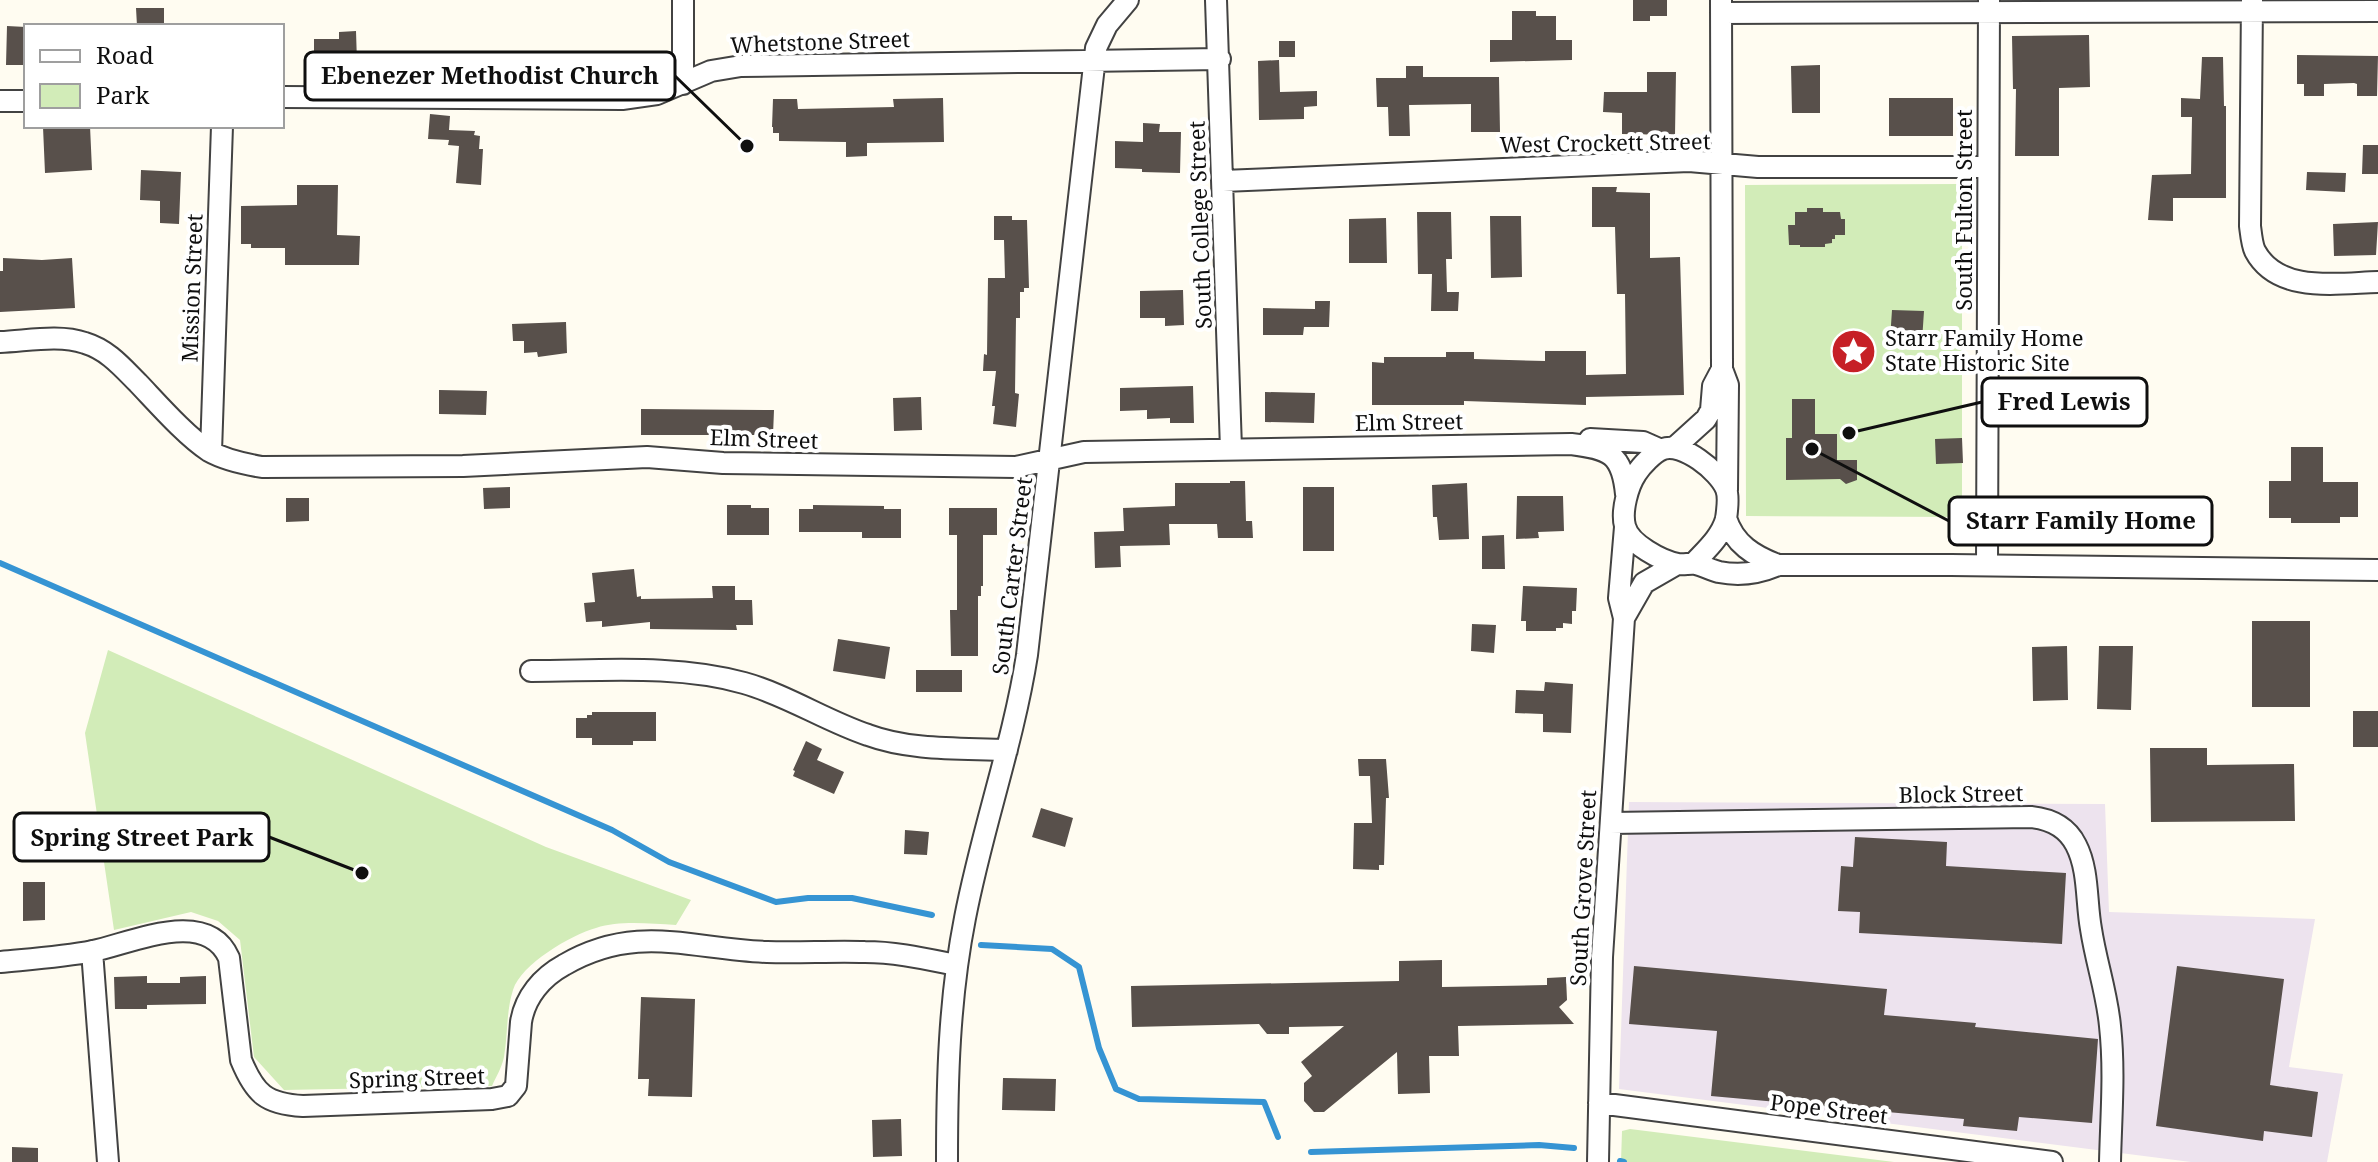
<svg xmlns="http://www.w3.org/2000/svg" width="2378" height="1162" font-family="'Noto Serif',serif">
<rect width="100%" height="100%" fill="#fffcf1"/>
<path fill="#ede3ee" d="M1629,802L2105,804L2109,912L2315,919L2289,1067L2343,1074L2327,1162H2191L1619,1089Z"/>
<path fill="#d2ecb8" d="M1962,184V517L1746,516L1745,185Z
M108,650L546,847L691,900L676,925C650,924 621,920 596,928C571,935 521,964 513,990C506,1012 508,1034 504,1057C502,1067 496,1077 492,1086L284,1090L254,1057L240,940L218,921L191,912L114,930L85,733Z
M1630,1129L1894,1162H1621L1622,1131Z"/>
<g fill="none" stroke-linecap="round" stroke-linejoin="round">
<path stroke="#3694d3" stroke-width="6" d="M0,563L612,830L669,862L776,902L808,898H852L932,915
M981,945L1052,949L1079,967L1099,1048L1116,1089L1139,1099L1264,1102L1278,1137
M1311,1152L1539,1145L1574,1148
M1620,1161L1624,1162"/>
</g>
<path fill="#58504b" d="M1633,0H1667V16H1650V21H1633Z
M136,8H164V26H137Z
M1512,11H1536V16H1556V40H1572V60L1490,62V40H1512Z
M7,26L26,27V65H6Z
M356,31L357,62L330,63V56H314V39H339V32Z
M2089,35L2090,87L2059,88V156H2015L2016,89H2013L2012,36Z
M1279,41H1295V57H1279Z
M2297,55L2378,56L2377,96H2357V84L2354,83L2324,84V96H2304V84H2297Z
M2202,57H2223L2224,106H2226V198H2173V221L2148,220L2152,175L2191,174L2192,117H2181V98L2200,99Z
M1279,60L1280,92L1317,91V106L1304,107V119L1259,120L1258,61Z
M1820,65V113H1792L1791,66Z
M1406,66H1423V77H1499L1500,132H1471V104L1409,105L1410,136H1389L1388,107H1377L1376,78H1406Z
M1647,72H1676L1675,135L1622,134V113L1603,112L1604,92H1647Z
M943,98L944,142L867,143V156L846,157V142L779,141V133H773V127H772L773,99H797L798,109L894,107L893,99Z
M1889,98H1953V136H1889Z
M430,114L450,116L449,130L475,131L474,135L480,136L479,149H483L481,185L456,183L459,146L448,145L449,140L428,139Z
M1143,123L1160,124L1159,132H1181L1180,173L1142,172V169L1115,168V141L1143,142Z
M63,126H90L92,170L45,173L43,127Z
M2363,145H2378V174H2362Z
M141,170L181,172L179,224L160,223V201L140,200Z
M2307,172L2346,173L2345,192L2306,190Z
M297,185H338L337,235L360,236L359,265H285V248H251V244H241V206L297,205Z
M1592,187H1617L1616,192L1650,193V258L1680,257L1684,395L1586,397V405L1464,401V405H1372V362L1384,363V357H1446V352H1474V359L1545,361V351H1586V375L1626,374L1625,294H1617L1615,227H1592Z
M1807,208H1823V212H1840L1841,219H1845V235H1835V239H1832V243L1825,244V247H1800V245H1789L1788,225H1795V212H1807Z
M1417,212H1451L1452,259H1446L1447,292H1459L1458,311H1431L1432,274H1418Z
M994,216H1012V220H1027L1029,288H1024V292H1020V318H1016L1015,393L1019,394L1016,427L993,424L995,406H992L996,371H983L984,354L987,355L988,278H1005L1004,240H994Z
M1490,216H1521L1522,277L1491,278Z
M1386,218L1387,263H1349V219Z
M2378,222L2376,255L2334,256L2333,224Z
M3,258L42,260L72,258L75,308L0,312V271H3Z
M1183,290L1184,325L1165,326V318H1140V291Z
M1315,301H1330L1329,327H1304L1303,335H1263V308L1315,309Z
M1892,310L1924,311L1922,341L1890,340Z
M566,322L567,353L538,357L537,352L524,353V341H513L512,324Z
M1193,386L1194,423H1170V418L1147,419V410L1120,411V388Z
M439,390L487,391L486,415L439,414Z
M1265,392L1315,393L1314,423L1265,422Z
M921,397L922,430L894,431L893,398Z
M1792,399H1815V434H1837V460H1857V480L1846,484L1840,479L1786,480V438H1792Z
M641,409L774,410L773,435H641Z
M1962,438L1963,463L1936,464L1935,439Z
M2291,447H2323V482H2358V517H2340V523H2291V518H2269V481H2291Z
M1230,481H1245L1246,521H1252L1253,538H1218L1217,524H1169L1170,545L1120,546L1121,567L1095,568L1094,532L1124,531L1123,508L1175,506V483H1230Z
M1467,483L1469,539L1439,540L1437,517H1433L1432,485Z
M510,487V508L484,509L483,488Z
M1303,487H1334V551H1303Z
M1517,496H1563L1564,531L1538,532L1539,538L1516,539Z
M286,498H309V521L286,522Z
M727,505H751V508H769V535H727Z
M813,505L884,506V509H901V538H862V532H799V509H813Z
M949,508H997V535H983V586H981V596H978V656H951L950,610H957V535H949Z
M1504,535L1505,569H1482V536Z
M634,569L637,597L641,596V599L713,598L712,586H735V600H752L753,625H736L737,630L650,629V622L602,627V621L586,622L584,603L595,602L592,573Z
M1523,586L1577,588L1576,611H1572V624L1563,623V628H1556V631H1526V621H1521Z
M2252,621H2310V707H2252Z
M1472,624L1496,625L1494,653L1471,651Z
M838,639L890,647L885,679L833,671Z
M2067,646L2068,700L2033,701L2032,647Z
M2099,646H2133L2131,710L2097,709Z
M916,670H962V692H916Z
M1545,682L1573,684L1571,733L1543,732V714L1515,713L1516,690L1544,691Z
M2353,711H2378V747H2353Z
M592,712H656V741H633V745H592V738H576V718H587V715H592Z
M806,741L822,749L817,760L844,772L834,794L793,776L795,771L793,770Z
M2150,748H2207V765L2294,764L2295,821L2151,822Z
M1358,759H1386L1389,798H1386L1384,865H1379V870L1353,869L1354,823H1372L1370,776H1359Z
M1041,808L1073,818L1065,847L1032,837Z
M905,830L929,832L927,855L904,854Z
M1855,837L1947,842L1946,866L2066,873L2062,944L1859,933L1860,912L1838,911L1841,866L1853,867Z
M23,882H45V920L23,921Z
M1442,960V987L1547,985V978L1566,977L1567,1000L1559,1007L1574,1024L1458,1026L1459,1056H1429L1430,1093L1398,1094L1397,1052L1324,1112H1314L1304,1101V1083L1312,1076L1301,1062L1344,1026L1289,1027V1034H1267L1259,1024L1132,1027L1131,986L1399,981V961Z
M1634,966L1887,989L1884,1015L1976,1023L1975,1027L2098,1039L2092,1123L2019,1117L2017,1131L1963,1126L1964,1119L1711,1096L1717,1031L1629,1024Z
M2177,966L2284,979L2270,1085L2318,1092L2312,1137L2264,1131L2263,1141L2156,1126Z
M147,976V983H180V977L206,976V1004L147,1005V1009H115L114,977Z
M641,997L695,999L692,1097L648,1096L649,1079H638Z
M1003,1078L1056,1079L1055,1111L1002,1110Z
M901,1119L902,1156L873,1157L872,1120Z
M12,1147L38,1148V1162H12Z"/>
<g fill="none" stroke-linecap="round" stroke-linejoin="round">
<defs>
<path id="minor" d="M1216,0L1231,449
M2252,0L2250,226C2251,234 2252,245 2255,251C2278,294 2338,283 2378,282
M1721,1L1722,369
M1721,13L2378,11
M683,84V0
M282,97L622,99L657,94L711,71L741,66L1220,59
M0,101H26
M1223,181L1689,161L1758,167H1988
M0,342C27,341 59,334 85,343C108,350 122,367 138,383C158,404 186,436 209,451C225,460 244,464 262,467L463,466L647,457L723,463L1016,467L1084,452L1571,444C1609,449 1622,453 1626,494
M1590,439L1643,442L1661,450
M1674,448L1706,419L1711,410L1713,386L1722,369L1728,385L1727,490
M211,452L222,126
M1726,518C1734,544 1754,556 1778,565H1951L2378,570
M1694,563C1706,550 1721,537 1726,519C1727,512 1729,496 1726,489C1719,471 1682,442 1663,449C1654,452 1641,466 1636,474C1628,486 1621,511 1625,526C1629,544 1662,561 1678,564C1684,565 1690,563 1696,564C1704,566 1711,570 1719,572C1739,576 1760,573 1778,565
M1987,565L1989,1
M1624,618L1644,583L1677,564
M531,671C601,671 676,664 744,683C787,695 826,721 868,735C911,751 962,748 1007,750
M1611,823L2031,817C2050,819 2067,827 2076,845C2089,870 2086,902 2091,929C2096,962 2107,993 2110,1026C2115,1071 2111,1117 2110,1162
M92,951L108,1162
M0,962C31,959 63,957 93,951C132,943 207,907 229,958L241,1060C255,1094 266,1104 303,1106L492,1099L508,1096L516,1086L521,1022C525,997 542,977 564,965C636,923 690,949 767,952C799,953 832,951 865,952C896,952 926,959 956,965
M1599,1103L2052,1162
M947,1162C947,1080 949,999 965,918C982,829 1013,744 1027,655L1096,48L1107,25L1128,0
M1598,1162L1602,957L1624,618L1619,598L1625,527"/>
</defs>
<use href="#minor" stroke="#424242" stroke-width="24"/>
<use href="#minor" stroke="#fff" stroke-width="20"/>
</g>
<defs>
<symbol id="sight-disc" viewBox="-11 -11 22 22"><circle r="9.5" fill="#c62026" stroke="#fff"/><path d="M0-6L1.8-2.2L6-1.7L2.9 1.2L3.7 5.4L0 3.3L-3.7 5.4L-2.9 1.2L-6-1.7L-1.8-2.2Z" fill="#fff"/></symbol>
</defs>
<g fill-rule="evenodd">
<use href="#sight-disc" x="1828" y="326" width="51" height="51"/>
</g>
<g text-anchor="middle" stroke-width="8" stroke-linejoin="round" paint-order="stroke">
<g font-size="22" fill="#0f0f0f" stroke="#fff">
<text transform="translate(820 42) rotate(-2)" y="8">Whetstone Street</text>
<text transform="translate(1605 143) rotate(-1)" y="8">West Crockett Street</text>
<text transform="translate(1964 210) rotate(-90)" y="8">South Fulton Street</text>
<text transform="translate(1200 225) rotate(-92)" y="8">South College Street</text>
<text transform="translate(192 288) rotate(-88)" y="8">Mission Street</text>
<text transform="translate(1409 422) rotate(-1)" y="8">Elm Street</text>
<text transform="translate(764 439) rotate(2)" y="8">Elm Street</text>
<text transform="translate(1012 576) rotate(-83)" y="8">South Carter Street</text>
<text transform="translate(1961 794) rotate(-1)" y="8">Block Street</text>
<text transform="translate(1583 888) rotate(-87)" y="8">South Grove Street</text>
<text transform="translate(417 1078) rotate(-2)" y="8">Spring Street</text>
<text transform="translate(1829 1109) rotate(7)" y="8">Pope Street</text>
</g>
<g font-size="22" fill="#0f0f0f" stroke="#fff" text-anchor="start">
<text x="1885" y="346">Starr Family Home<tspan x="1885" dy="25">State Historic Site</tspan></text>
</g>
</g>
<path fill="none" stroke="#0f0f0f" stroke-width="3" d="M747 146L675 76M1849 433L1982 402M1812 449L1949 521M362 873L269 837"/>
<g fill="#0f0f0f" stroke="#fff" stroke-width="3">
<circle cx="747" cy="146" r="8"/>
<circle cx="1849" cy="433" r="8"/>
<circle cx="1812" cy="449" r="8"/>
<circle cx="362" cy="873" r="8"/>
</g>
<g fill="#fff" stroke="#0f0f0f" stroke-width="3">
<rect x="305" y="52" width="370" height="48" rx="8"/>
<rect x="1982" y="378" width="165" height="48" rx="8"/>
<rect x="1949" y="497" width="263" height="48" rx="8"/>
<rect x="14" y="813" width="255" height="48" rx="8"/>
</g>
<g font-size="24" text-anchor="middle" font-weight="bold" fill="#0f0f0f">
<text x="490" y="84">Ebenezer Methodist Church</text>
<text x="2064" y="410">Fred Lewis</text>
<text x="2081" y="529">Starr Family Home</text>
<text x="142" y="846">Spring Street Park</text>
</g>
<rect x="24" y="24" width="260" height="104" fill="#ffffff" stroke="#9f9f9f" stroke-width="2"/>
<rect x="40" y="50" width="40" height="12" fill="#ffffff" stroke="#9f9f9f" stroke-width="2"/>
<text x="96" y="64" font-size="24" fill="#0f0f0f">Road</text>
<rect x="40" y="84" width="40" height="24" fill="#d2ecb8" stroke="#9f9f9f" stroke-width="2"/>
<text x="96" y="104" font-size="24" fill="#0f0f0f">Park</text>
</svg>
